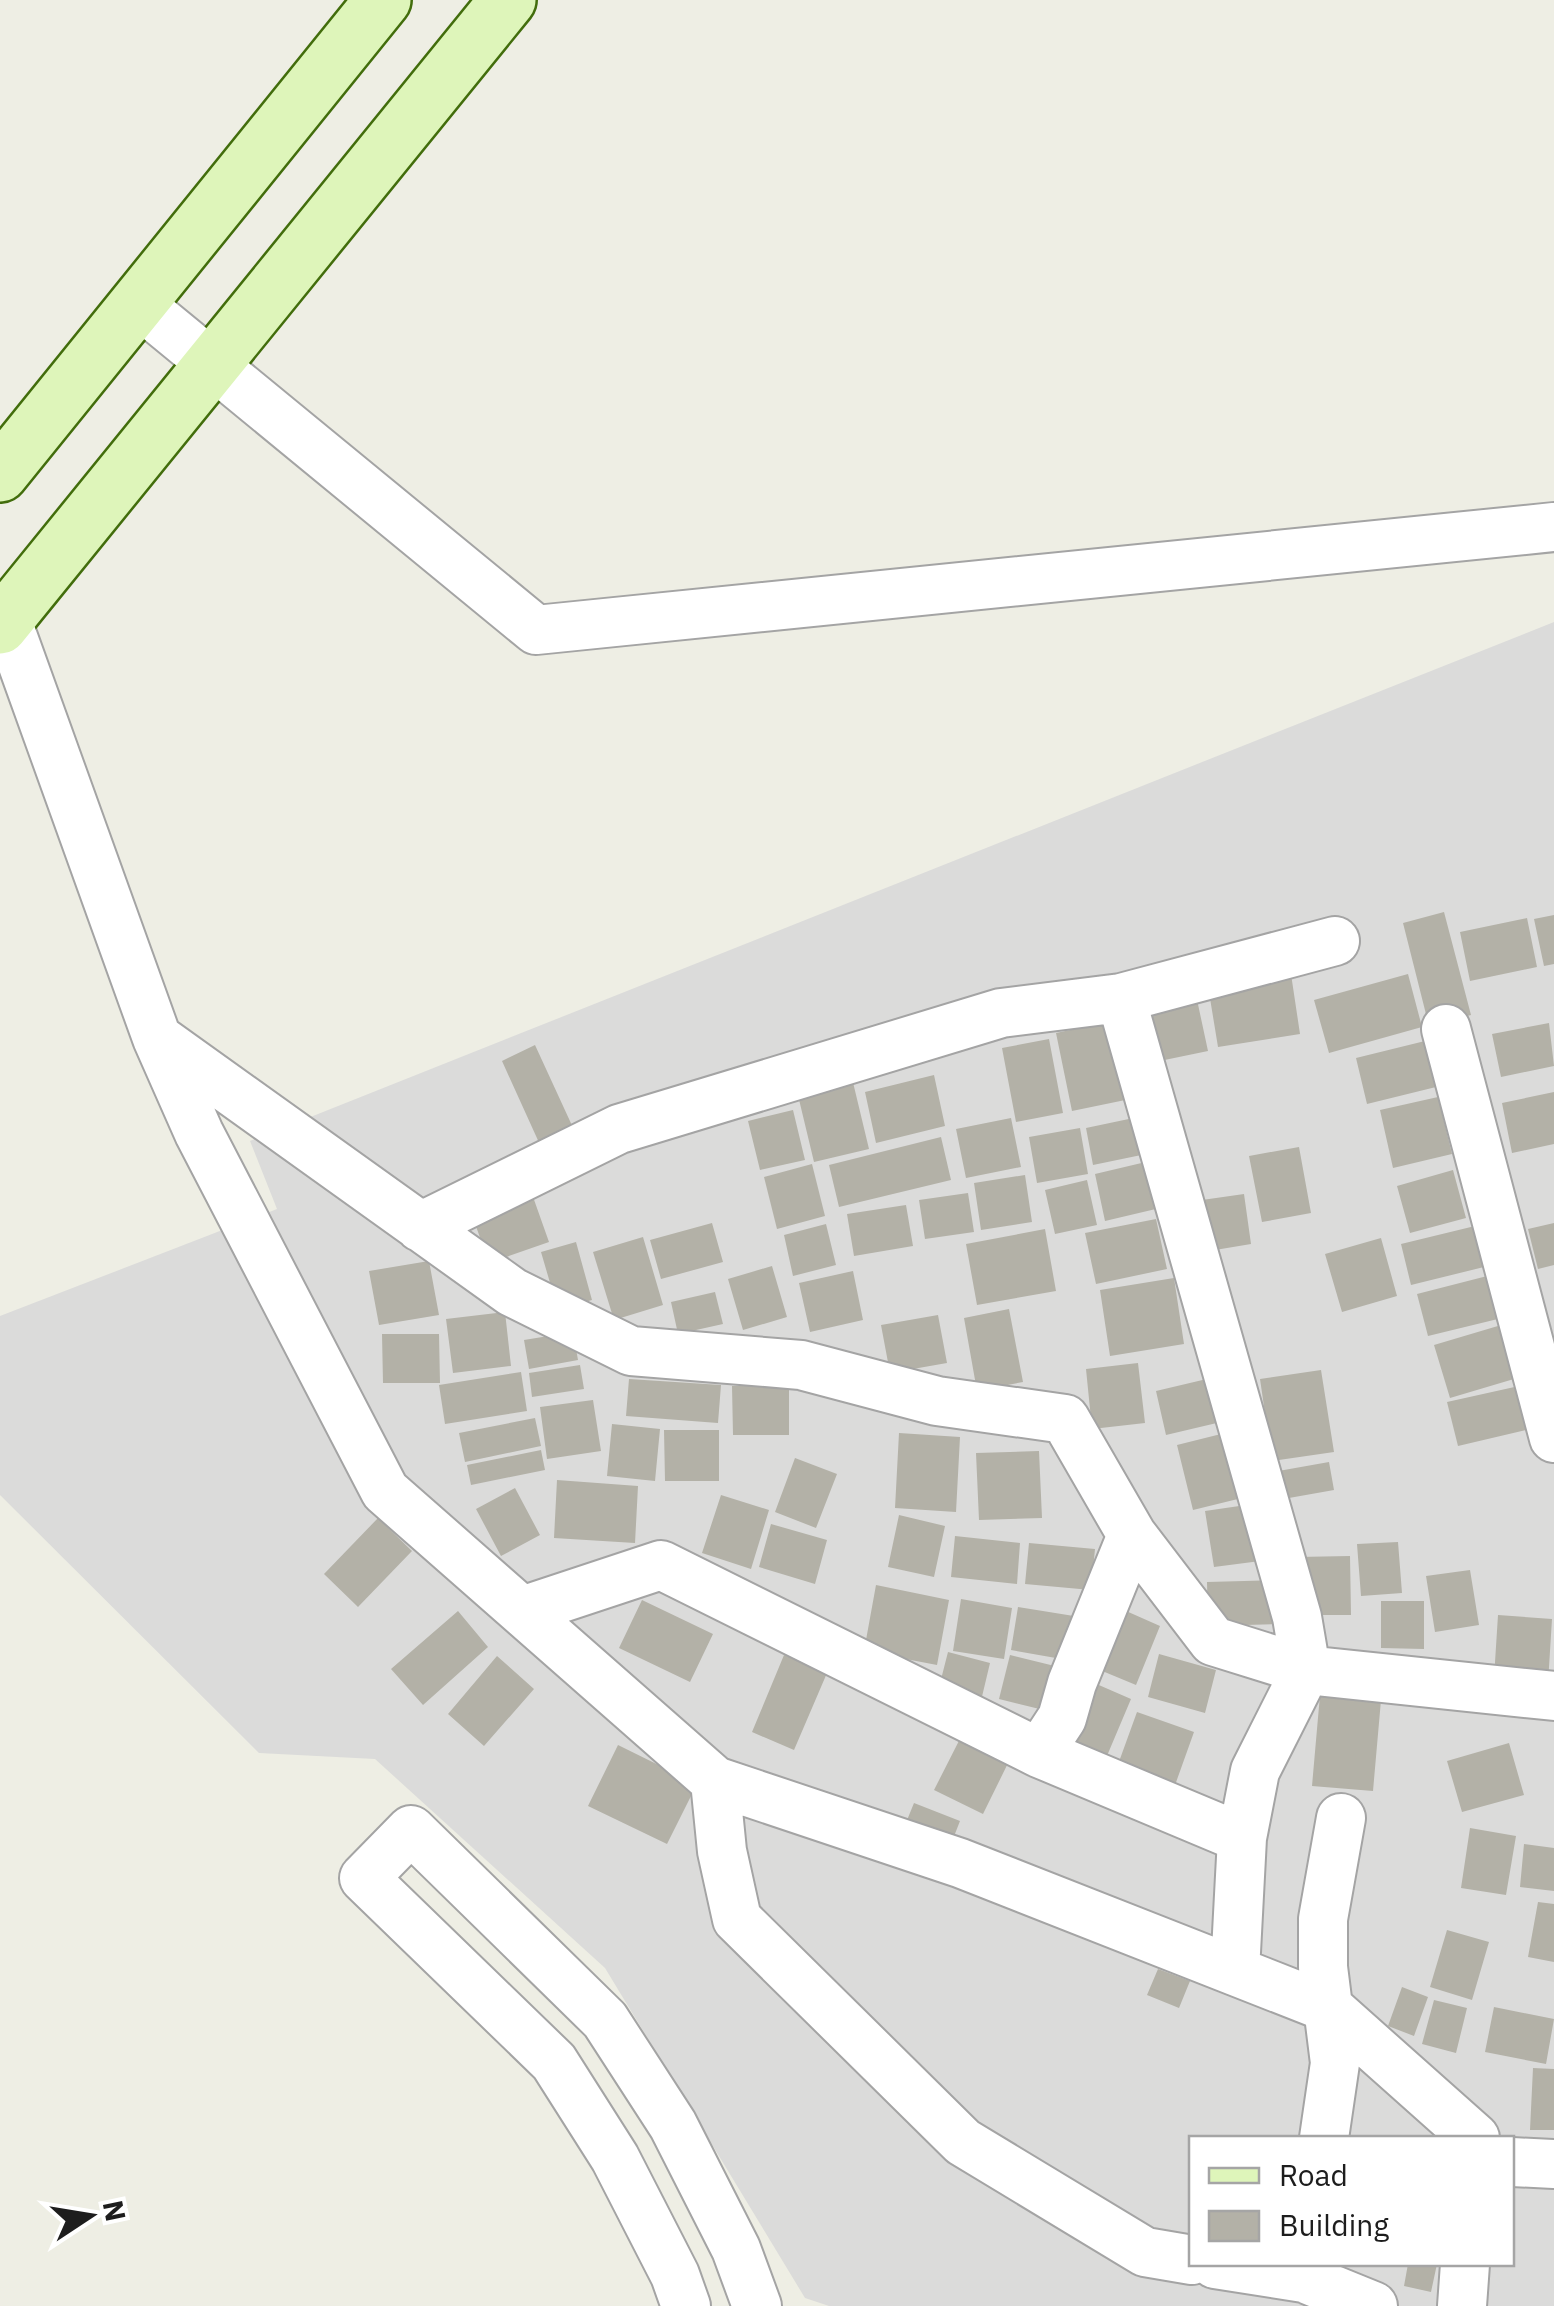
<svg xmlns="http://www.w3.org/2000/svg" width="1554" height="2306" font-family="'IBM Plex Sans',sans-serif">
<rect width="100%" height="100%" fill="#eeeee4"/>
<path fill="#dbdbda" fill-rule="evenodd" d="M1554,622V2306H829L805,2298L605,1968L375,1759L259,1753L0,1495V1316L277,1209L250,1141ZM1192,2138H1512V2264H1192Z"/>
<path fill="#b3b1a7" d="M1444,912L1471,1015L1429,1026L1403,923Z
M1554,915V964L1544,966L1534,919Z
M1527,918L1537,967L1470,981L1460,932Z
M1291,974L1300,1034L1218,1047L1208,986Z
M1408,974L1422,1027L1329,1053L1314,1000Z
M1196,995L1208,1051L1150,1063L1138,1007Z
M1118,1020L1135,1098L1072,1111L1056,1033Z
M1549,1023L1554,1066L1501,1077L1492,1034Z
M1049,1039L1063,1113L1016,1122L1002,1048Z
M1425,1041L1436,1087L1367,1104L1356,1058Z
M535,1045L575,1132L541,1147L502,1061Z
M851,1074L869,1149L814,1162L796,1087Z
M934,1075L945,1126L876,1143L865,1092Z
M1554,1092V1144L1512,1153L1502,1103Z
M1438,1097L1452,1154L1393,1168L1380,1110Z
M793,1110L805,1160L760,1170L748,1121Z
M1143,1116L1151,1153L1093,1165L1086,1128Z
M1011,1118L1021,1167L966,1178L956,1129Z
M1080,1128L1088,1174L1037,1183L1029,1137Z
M941,1137L951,1180L839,1207L829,1165Z
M1299,1147L1311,1213L1262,1222L1249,1156Z
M1150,1161L1160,1208L1105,1221L1095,1174Z
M812,1164L825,1216L777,1229L764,1177Z
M1453,1170L1466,1218L1410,1233L1397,1186Z
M1025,1175L1032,1222L981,1230L974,1183Z
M1087,1180L1097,1225L1055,1234L1045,1190Z
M968,1193L974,1232L925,1239L919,1200Z
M532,1194L549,1242L489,1263L472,1215Z
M1244,1194L1251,1244L1203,1252L1195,1201Z
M906,1205L913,1246L854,1256L847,1214Z
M1156,1219L1167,1269L1096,1284L1085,1233Z
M712,1223L723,1262L661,1279L650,1240Z
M1554,1223V1265L1538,1269L1528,1229Z
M826,1224L836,1265L793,1276L784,1235Z
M1475,1226L1484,1267L1411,1285L1401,1244Z
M1045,1229L1056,1291L977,1305L966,1244Z
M643,1237L663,1305L614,1320L593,1252Z
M1381,1238L1397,1296L1342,1312L1325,1254Z
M576,1242L592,1300L558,1310L541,1252Z
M429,1261L439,1315L379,1325L369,1271Z
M772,1266L787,1317L743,1330L728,1279Z
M853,1271L863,1320L810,1332L799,1283Z
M1495,1274L1506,1317L1428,1336L1417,1294Z
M1174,1278L1184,1344L1110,1356L1100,1290Z
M715,1292L723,1324L678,1334L671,1302Z
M1009,1309L1023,1382L977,1391L964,1318Z
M505,1312L511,1366L453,1373L446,1319Z
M938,1315L947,1363L890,1373L881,1325Z
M1508,1323L1524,1376L1450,1398L1434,1345Z
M573,1332L578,1360L529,1369L524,1340Z
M382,1334H439L440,1383H383Z
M1138,1363L1145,1423L1092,1429L1086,1369Z
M580,1365L584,1389L532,1397L529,1373Z
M1321,1370L1334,1452L1272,1461L1260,1379Z
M521,1372L527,1411L445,1424L439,1385Z
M1211,1378L1221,1422L1166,1435L1156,1391Z
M629,1379L721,1385L718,1423L626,1416Z
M789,1385V1435H733L732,1386Z
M1519,1386L1530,1429L1458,1446L1447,1402Z
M593,1400L601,1451L547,1459L540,1407Z
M535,1418L541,1446L465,1462L459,1433Z
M612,1424L660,1429L655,1481L607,1476Z
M664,1430H719V1481H665Z
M1233,1431L1250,1496L1193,1510L1177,1445Z
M899,1433L960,1437L956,1512L895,1508Z
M541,1450L545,1470L471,1485L467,1465Z
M1039,1451L1042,1518L979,1520L976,1453Z
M795,1458L837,1474L816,1528L775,1512Z
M1329,1462L1334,1490L1272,1501L1267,1473Z
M557,1480L638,1486L635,1543L554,1538Z
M515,1488L540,1535L501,1556L476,1509Z
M721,1495L769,1510L751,1569L702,1553Z
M1260,1503L1268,1560L1214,1567L1205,1511Z
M899,1515L945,1526L934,1577L888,1567Z
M378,1518L412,1551L358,1607L324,1574Z
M771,1524L827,1540L815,1584L759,1567Z
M955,1536L1020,1543L1017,1584L951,1577Z
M1398,1542L1402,1593L1361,1596L1357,1544Z
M1029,1543L1095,1549L1091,1590L1025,1584Z
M1350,1556L1351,1615H1298L1297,1557Z
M1470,1570L1479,1625L1435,1632L1426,1576Z
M1279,1580L1280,1624L1208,1626L1207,1582Z
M876,1585L949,1600L937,1665L864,1651Z
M961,1599L1012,1608L1004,1659L953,1651Z
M642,1600L713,1634L690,1682L619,1648Z
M1381,1601H1424V1649L1381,1648Z
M1108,1603L1160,1626L1136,1685L1083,1663Z
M1018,1607L1080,1617L1073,1661L1011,1650Z
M458,1611L488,1647L423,1705L391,1669Z
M1498,1615L1552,1619L1548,1683L1494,1678Z
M948,1652L990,1663L980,1705L937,1695Z
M1159,1654L1216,1670L1205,1713L1148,1697Z
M784,1655L827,1673L794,1750L752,1732Z
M1010,1655L1071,1670L1060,1714L999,1699Z
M497,1656L534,1689L484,1746L448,1714Z
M1085,1679L1131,1699L1101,1770L1054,1750Z
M1320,1695L1381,1700L1373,1791L1312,1786Z
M1137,1712L1194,1732L1169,1802L1112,1781Z
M966,1727L1014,1751L983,1814L934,1790Z
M1509,1743L1524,1795L1462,1812L1447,1761Z
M618,1745L697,1784L667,1844L588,1806Z
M914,1803L960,1821L949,1849L903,1830Z
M1470,1828L1516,1836L1506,1895L1461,1888Z
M1524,1844L1554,1848V1891L1520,1887Z
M1538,1902L1554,1904V1962L1528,1957Z
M1447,1930L1489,1942L1472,2000L1430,1987Z
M1158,1969L1190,1981L1179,2008L1147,1995Z
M1402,1987L1428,1997L1414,2036L1388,2026Z
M1434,2000L1467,2008L1456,2053L1422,2044Z
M1494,2007L1554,2019L1546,2064L1485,2052Z
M1533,2068L1554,2069V2130H1530Z
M1408,2264H1437L1431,2292L1404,2286Z"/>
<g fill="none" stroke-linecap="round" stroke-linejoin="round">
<defs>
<path id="street" d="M138,303L536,630L1554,527
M6,618L157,1038L199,1133L385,1491L715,1781L722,1851L737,1919L963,2142L1145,2252L1192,2260
M1121,998L1297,1617L1306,1670L1255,1771L1242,1838
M1446,1029L1554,1438
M160,1040L512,1292L631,1351L801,1365L937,1401L1065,1419L1132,1535L1213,1641L1306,1670L1554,1696
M420,1227L619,1129L1001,1013L1121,998L1335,941
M522,1611L661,1565L1039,1753L1242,1838L1235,1971
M1039,1753L1062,1718L1072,1683L1132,1535
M715,1781L960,1863L1329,2008L1475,2138
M1324,2138L1335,2063L1323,1967V1919L1341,1818
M1512,2162L1554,2164
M1215,2264L1304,2278L1373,2306
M686,2306L675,2275L615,2158L554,2062L364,1878L411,1830L605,2020L673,2125L736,2249L757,2306
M1462,2306L1465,2264"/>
<path id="secondary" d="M0,474L383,0
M0,626L508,0"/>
</defs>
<use href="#street" stroke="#a4a4a4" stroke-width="52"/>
<use href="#secondary" stroke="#426d0c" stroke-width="60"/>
<use href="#street" stroke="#fff" stroke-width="48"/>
<use href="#secondary" stroke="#def5ba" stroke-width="55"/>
</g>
<rect x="1189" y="2136" width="325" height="130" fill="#ffffff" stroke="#a5a5a5" stroke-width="2.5"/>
<rect x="1209" y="2168" width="50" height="15" fill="#def5ba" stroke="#a5a5a5" stroke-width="2.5"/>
<text x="1279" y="2186" font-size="30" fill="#1d1d1d">Road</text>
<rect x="1209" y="2211" width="50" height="30" fill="#b3b1a7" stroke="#a5a5a5" stroke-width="2.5"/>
<text x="1279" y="2236" font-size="30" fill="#1d1d1d">Building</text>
<g transform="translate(90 2216) rotate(78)" stroke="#ffffff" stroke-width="8" paint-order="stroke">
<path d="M0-8L18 38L0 25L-18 38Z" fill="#1d1d1d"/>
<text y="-15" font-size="28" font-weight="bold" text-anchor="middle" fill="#1d1d1d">N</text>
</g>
</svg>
